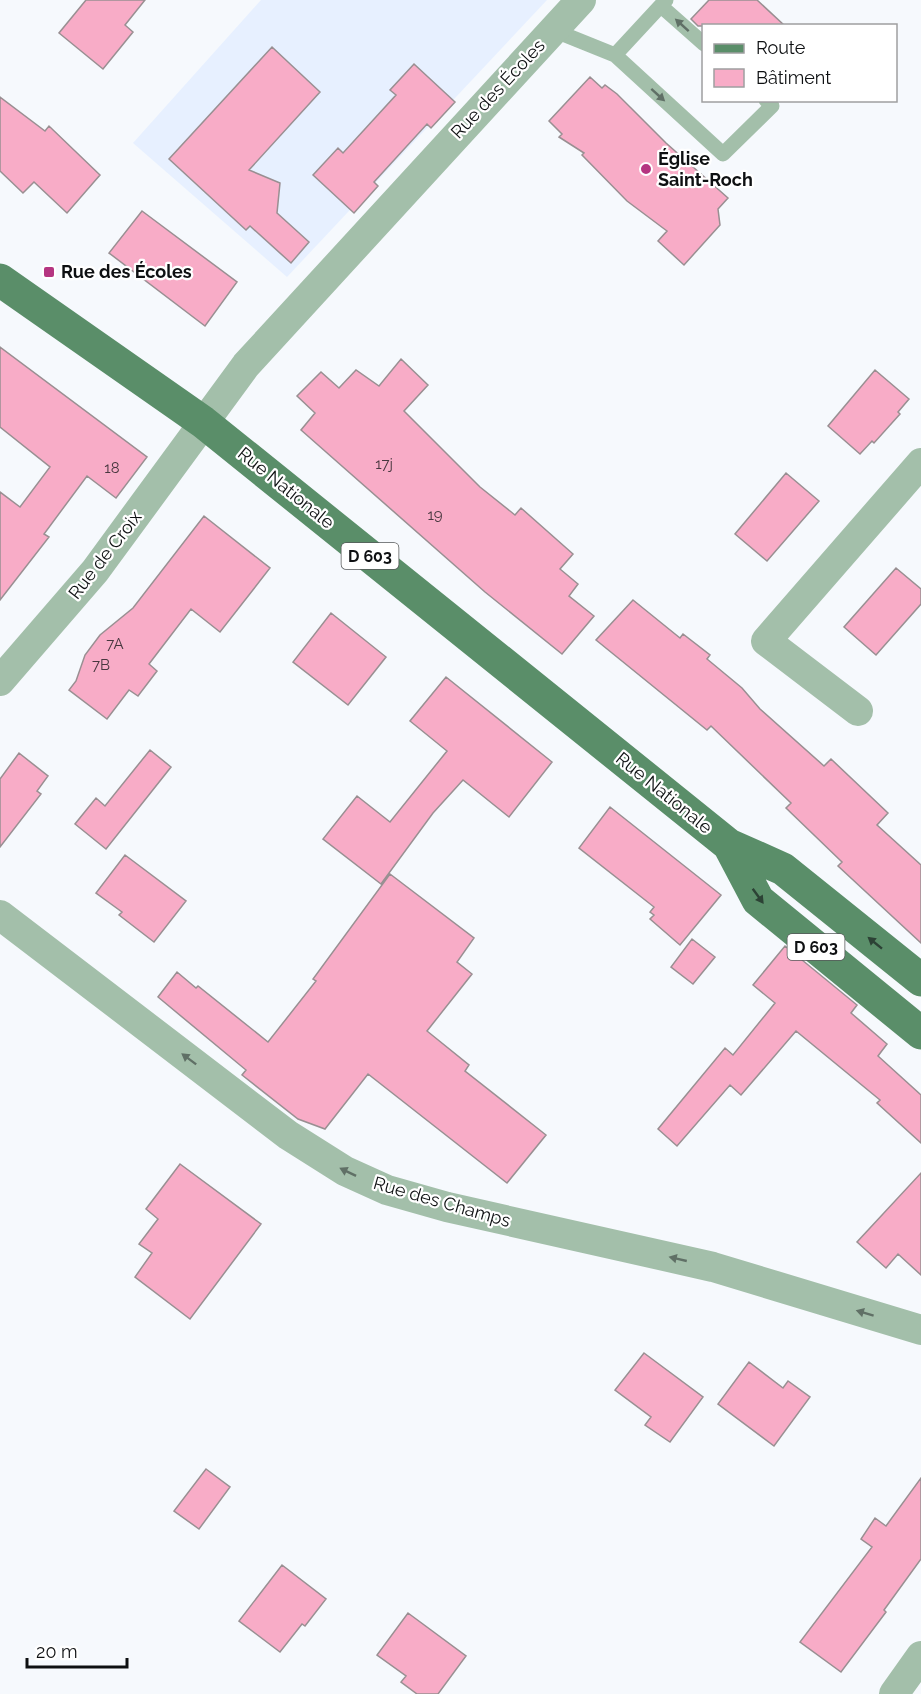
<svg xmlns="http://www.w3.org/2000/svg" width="921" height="1694" font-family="Raleway,sans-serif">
<rect width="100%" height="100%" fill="#f6f9fd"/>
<path fill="#e7f0ff" d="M261,0H547L287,277L133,143Z"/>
<path fill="#f8acc7" stroke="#998f92" stroke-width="1.5" d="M86,0H145L125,25L133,32L103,69L59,33Z
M709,0H757L785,26H698L691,19Z
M272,47L320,92L249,170L280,183L277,213L309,242L291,263L250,226L246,230L169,159Z
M414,64L455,102L431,128L427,124L374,182L378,186L354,213L313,175L338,148L343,153L396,95L390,90Z
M590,77L602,88L605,85L617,94L666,143L728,198L718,209L720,225L684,265L658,241L667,231L627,201L582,155L584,153L559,137L562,134L549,121Z
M0,97L45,131L49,126L100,175L67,213L34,182L23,193L0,171Z
M142,211L237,282L205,326L109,253Z
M0,347L147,457L116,498L87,476L44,534L49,537L0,600V492L20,507L50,467L0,427Z
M401,359L428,385L404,411L480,487L515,515L521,508L573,554L560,569L578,584L569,596L594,616L562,654L485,592L301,430L315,413L297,396L321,372L339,388L356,370L379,386Z
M875,370L909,399L898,412L900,414L874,443L872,441L860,454L828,426Z
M786,473L819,501L767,561L735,534Z
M204,516L270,568L220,632L191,609L149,664L157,671L138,696L129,690L107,719L69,690L76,681L85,655L100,635L133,608Z
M896,568L921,589V604L876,655L844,627Z
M633,600L680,638L683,634L710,655L707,659L742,688L760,709L824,766L831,759L888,813L877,825L921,865V943L838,866L842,862L786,808L791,803L711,726L707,730L596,640Z
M331,613L386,657L348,705L293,662Z
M446,677L552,762L509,817L463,780L433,813L381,884L323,839L357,796L390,822L447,751L410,721Z
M150,750L171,767L106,849L75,824L96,798L105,806Z
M19,753L48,776L37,791L41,794L0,847V779Z
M610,807L721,895L680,945L650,919L654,915L650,912L654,907L579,848Z
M125,855L186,901L154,942L119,915L122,912L96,893Z
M390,874L474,938L457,962L472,974L427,1031L469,1065L465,1071L546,1135L507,1183L368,1074L325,1129L298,1119L242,1075L246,1070L158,997L177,972L196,988L198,986L268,1042L316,981L313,979Z
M692,939L715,957L693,984L671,967Z
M785,946L857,1005L851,1013L887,1044L878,1056L921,1095V1143L877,1103L880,1100L796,1031L741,1095L730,1085L677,1146L658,1129L725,1048L733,1055L775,1003L753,985Z
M180,1164L261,1224L190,1319L135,1277L152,1253L139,1244L158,1219L146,1209Z
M921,1173V1275L898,1254L886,1268L857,1242Z
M644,1353L703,1397L670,1442L645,1425L651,1417L615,1390Z
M749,1362L783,1388L788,1381L810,1397L774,1446L718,1404Z
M206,1469L230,1487L199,1529L174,1511Z
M921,1478V1559L884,1610L886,1612L841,1672L800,1642L872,1547L861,1539L875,1518L886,1526Z
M282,1565L326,1599L305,1626L302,1624L280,1652L239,1621Z
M408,1613L466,1656L438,1694H417L401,1682L406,1676L377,1655Z"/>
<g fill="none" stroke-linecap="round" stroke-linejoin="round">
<path stroke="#a3bfaa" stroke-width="15" d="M661,6L704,44
M553,30L615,55L666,0
M615,55L723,154L772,106L766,100"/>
<path stroke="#a3bfaa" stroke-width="30" d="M0,681L95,571L246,365L581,0
M858,711L766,641L921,463
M0,915L288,1135L345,1171L387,1190L447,1207L713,1267L921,1330
M894,1694L921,1656"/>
<path stroke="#5a8e69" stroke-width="33" d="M0,280L203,422L729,845L783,869L921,980
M729,845L758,900L921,1033"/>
</g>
<defs><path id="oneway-solid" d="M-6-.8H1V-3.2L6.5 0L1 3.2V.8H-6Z" transform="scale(1.5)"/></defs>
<g fill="#607066">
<use href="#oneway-solid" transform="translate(682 25) rotate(-138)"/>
<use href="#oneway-solid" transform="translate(658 95) rotate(42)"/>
<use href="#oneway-solid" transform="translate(189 1059) rotate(-143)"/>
<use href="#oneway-solid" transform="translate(348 1172) rotate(-154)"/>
<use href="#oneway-solid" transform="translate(678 1259) rotate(-167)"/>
<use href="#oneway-solid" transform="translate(865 1313) rotate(-163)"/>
</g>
<g fill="#2c4235">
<use href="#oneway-solid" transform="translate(758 896) rotate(54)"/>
<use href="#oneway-solid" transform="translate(875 943) rotate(-141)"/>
</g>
<g fill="#b53581" stroke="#fff" stroke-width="2">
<circle cx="646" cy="169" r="6"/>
<rect x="43" y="266" width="12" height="12" rx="3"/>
</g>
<g text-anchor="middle" stroke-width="4.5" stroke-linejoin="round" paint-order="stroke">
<g font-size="15" fill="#48373f">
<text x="384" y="469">17j</text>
<text x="112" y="473">18</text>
<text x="435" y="520">19</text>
<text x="115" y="649">7A</text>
<text x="101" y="670">7B</text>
</g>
<g fill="#fff" stroke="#565859" stroke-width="1.5">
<rect x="341.5" y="543" width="57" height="26" rx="4.5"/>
<rect x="787.5" y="934" width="57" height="26" rx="4.5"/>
</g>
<g font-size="16" font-weight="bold" fill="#0e1012">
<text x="370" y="562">D 603</text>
<text x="816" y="953">D 603</text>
</g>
<g font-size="18" fill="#0e1012" stroke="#fff">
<text transform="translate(498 89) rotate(-47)" y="6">Rue des Écoles</text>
<text transform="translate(286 488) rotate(39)" y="6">Rue Nationale</text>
<text transform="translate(105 555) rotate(-52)" y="6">Rue de Croix</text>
<text transform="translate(664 793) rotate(39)" y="6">Rue Nationale</text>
<text transform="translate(442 1202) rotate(16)" y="6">Rue des Champs</text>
</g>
<g font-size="18" font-weight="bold" fill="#0e1012" stroke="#fff" text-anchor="start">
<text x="658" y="165">Église<tspan x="658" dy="21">Saint-Roch</tspan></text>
<text x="61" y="278">Rue des Écoles</text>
</g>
</g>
<rect x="702" y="24" width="195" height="78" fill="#ffffff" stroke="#9f9fa0" stroke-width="1.5"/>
<rect x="714" y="44" width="30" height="9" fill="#5a8e69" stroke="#9f9fa0" stroke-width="1.5"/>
<text x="756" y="54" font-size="18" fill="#0e1012">Route</text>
<rect x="714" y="69" width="30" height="18" fill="#f8acc7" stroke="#9f9fa0" stroke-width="1.5"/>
<text x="756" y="84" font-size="18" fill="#0e1012">Bâtiment</text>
<path d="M27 1658v9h100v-9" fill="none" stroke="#0e1012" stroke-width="3"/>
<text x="36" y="1658" font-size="18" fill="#0e1012" stroke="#ffffff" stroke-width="4.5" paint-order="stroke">20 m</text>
</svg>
